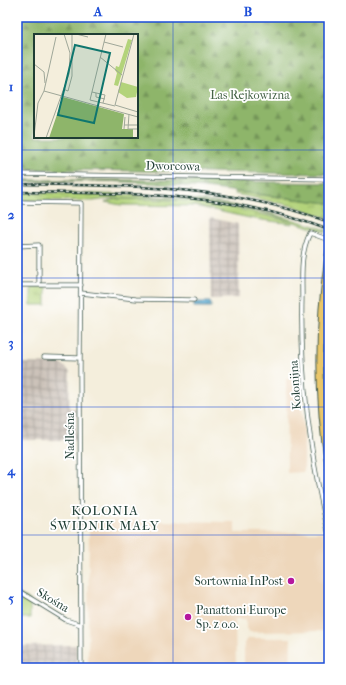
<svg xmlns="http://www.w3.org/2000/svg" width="346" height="685" font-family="'IM FELL French Canon',serif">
<defs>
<pattern id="industrial-grid" width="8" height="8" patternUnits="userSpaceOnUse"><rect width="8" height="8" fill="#ccc2b9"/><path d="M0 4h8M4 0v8" fill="none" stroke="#a59f97"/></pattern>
<pattern id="grass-tufts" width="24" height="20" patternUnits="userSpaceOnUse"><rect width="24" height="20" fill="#b3d37a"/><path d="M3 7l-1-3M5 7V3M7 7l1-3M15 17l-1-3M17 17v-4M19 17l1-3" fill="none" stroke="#91ac65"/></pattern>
<pattern id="forest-firs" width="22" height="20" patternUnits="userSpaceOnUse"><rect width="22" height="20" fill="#8eb56a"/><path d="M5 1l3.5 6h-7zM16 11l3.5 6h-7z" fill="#739458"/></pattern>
<pattern id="water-waves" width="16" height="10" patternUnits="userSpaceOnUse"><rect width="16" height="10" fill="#58aad3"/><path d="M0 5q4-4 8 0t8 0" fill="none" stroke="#488cac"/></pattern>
</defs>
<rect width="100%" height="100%" fill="#fff"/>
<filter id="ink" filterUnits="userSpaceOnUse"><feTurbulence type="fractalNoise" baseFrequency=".025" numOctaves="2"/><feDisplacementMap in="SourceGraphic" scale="8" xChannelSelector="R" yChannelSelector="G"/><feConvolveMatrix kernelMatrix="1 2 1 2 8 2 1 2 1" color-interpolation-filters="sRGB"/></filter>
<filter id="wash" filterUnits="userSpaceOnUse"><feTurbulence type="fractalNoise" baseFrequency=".012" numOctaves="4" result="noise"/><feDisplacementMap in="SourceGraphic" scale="16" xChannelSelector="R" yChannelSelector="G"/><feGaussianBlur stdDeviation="0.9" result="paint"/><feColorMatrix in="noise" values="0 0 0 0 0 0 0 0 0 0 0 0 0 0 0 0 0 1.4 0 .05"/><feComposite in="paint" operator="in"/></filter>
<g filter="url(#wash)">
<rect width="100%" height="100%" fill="#f4eedc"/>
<path fill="#eed7bb" d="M286,379H299L304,428V472L287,473Z
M89,520L235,522V533L325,532L329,554V631L249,632L248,629H246V619H235L236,668H88Z
M249,638H291L290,668H244V643Z"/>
<path fill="url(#industrial-grid)" d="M210,218L238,224L239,298L211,299Z
M17,363L62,364L70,372L69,408L76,409L77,440H17Z
M76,645L77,668H17V646Z"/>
<path fill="url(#grass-tufts)" stroke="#698857" d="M17,192C75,194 133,193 191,199C237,204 282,215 327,230L326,232L258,211L208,202L149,197L132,199L116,198L93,201L17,200Z
M235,192L329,203L328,218L293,206L235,194Z
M116,199H152L203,202L253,212L292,222L293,224L254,219L195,206L121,205L105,202Z
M329,276V453C323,392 320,337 329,276Z
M31,287H46V305H31Z"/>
<path fill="url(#forest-firs)" stroke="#56794f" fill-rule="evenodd" d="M17,17H329V174L17,169ZM35,35H137V137H35Z
M17,180H157L329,183V203C262,195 194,185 126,182C90,180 53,182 17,182Z"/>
<path fill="#b3d37a" stroke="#698857" d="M19,594L30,600V618H17Z"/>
<path fill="url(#water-waves)" stroke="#3c7484" d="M194,302H211V307H194Z"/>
</g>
<g filter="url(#ink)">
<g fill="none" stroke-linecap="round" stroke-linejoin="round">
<defs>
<path id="street" d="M17,174L329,179
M17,202L81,203L80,370L81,668
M329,240L310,233C300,253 302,275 302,296C300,377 310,457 329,535
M17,246L39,245V285
M17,285H81
M81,293L136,299L194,300
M44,357L80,358
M17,590L66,620L81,625"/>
<path id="highway" d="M329,253C318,324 317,396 329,467"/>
</defs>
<use href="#street" stroke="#3f584d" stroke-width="5"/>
<use href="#highway" stroke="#3f584d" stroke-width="8"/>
<use href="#street" stroke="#fff" stroke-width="3.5"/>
<use href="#highway" stroke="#eac669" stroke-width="6"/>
<defs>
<path id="rail" d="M17,184C125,186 226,184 329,222
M17,192C80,193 143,192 205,200C247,205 289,215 329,230"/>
</defs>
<use href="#rail" stroke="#1f3d34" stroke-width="2.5"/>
<use href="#rail" stroke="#fff" stroke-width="1" stroke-dasharray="3" stroke-linecap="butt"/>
</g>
</g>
<path fill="none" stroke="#1d4ed8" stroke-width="1" stroke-opacity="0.55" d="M173,17V668M17,150H329M17,278H329M17,407H329M17,535H329"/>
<g fill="#b5179e" stroke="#fff" stroke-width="1.5">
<circle cx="291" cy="581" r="4"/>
<circle cx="188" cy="617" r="4"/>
</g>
<g text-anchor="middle" stroke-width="3.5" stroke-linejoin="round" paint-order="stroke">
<g font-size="12" fill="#446246" stroke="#fff">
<text x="250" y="99">Las Rejkowizna</text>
</g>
<g font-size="12" fill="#1f3d34" stroke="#fff">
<text transform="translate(173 166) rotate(1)" y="4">Dworcowa</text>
<text transform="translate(295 385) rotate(-94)" y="4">Kolonijna</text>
<text transform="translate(70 436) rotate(-90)" y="4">Nadleśna</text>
<text transform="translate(53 600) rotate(31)" y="4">Skośna</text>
</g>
<g font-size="12" fill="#1f3d34" stroke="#fff" text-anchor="end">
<text x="283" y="585">Sortownia InPost</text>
<text x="196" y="614" text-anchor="start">Panattoni Europe<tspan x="196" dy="14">Sp. z o.o.</tspan></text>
</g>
<g font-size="13" letter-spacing="1" fill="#1f3d34" stroke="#fff">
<text x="105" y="515">KOLONIA<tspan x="105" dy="15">ŚWIDNIK MAŁY</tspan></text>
</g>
</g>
<g transform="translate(34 34)">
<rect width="104" height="104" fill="#f4eedc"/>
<path d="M29,63L90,80L88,95H99V104H15Z" fill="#8eb56a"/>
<path d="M94,5L98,6L84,52L80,51L83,39L81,36L82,32L85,33ZM87,48L104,53L102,63L93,64L84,58Z" fill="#b3d37a"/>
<path fill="none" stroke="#9fa799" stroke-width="1" d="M42,0L54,3M72,0L56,66L81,72M100,0L81,71L104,78M70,8L89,13M66,23L88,41M0,30L10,38L11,49M29,55L34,57L38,42V0M10,57L104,83M58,58L71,61L69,69M62,59V63L71,65M95,80L94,95H104M90,91H104M90,95L91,83M0,102L4,69L10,57L22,3M12,104L35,40L36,19L30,0"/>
<path fill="#0f766e" fill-opacity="0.15" stroke="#0f766e" stroke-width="2" d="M41,11L76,19L60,89L24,81Z"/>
<rect width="104" height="104" fill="none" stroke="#1f3d34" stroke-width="2"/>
</g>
<rect width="346" height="685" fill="none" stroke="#fff" stroke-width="44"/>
<rect x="22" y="22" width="302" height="641" fill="none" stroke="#1d4ed8" stroke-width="1.5"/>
<g font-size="13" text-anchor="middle" font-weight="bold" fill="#1d4ed8">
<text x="98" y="16">A</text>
<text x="248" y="16">B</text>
<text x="11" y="91">1</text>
<text x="11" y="219">2</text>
<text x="11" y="347">3</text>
<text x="11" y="475">4</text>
<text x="11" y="603">5</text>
</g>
</svg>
